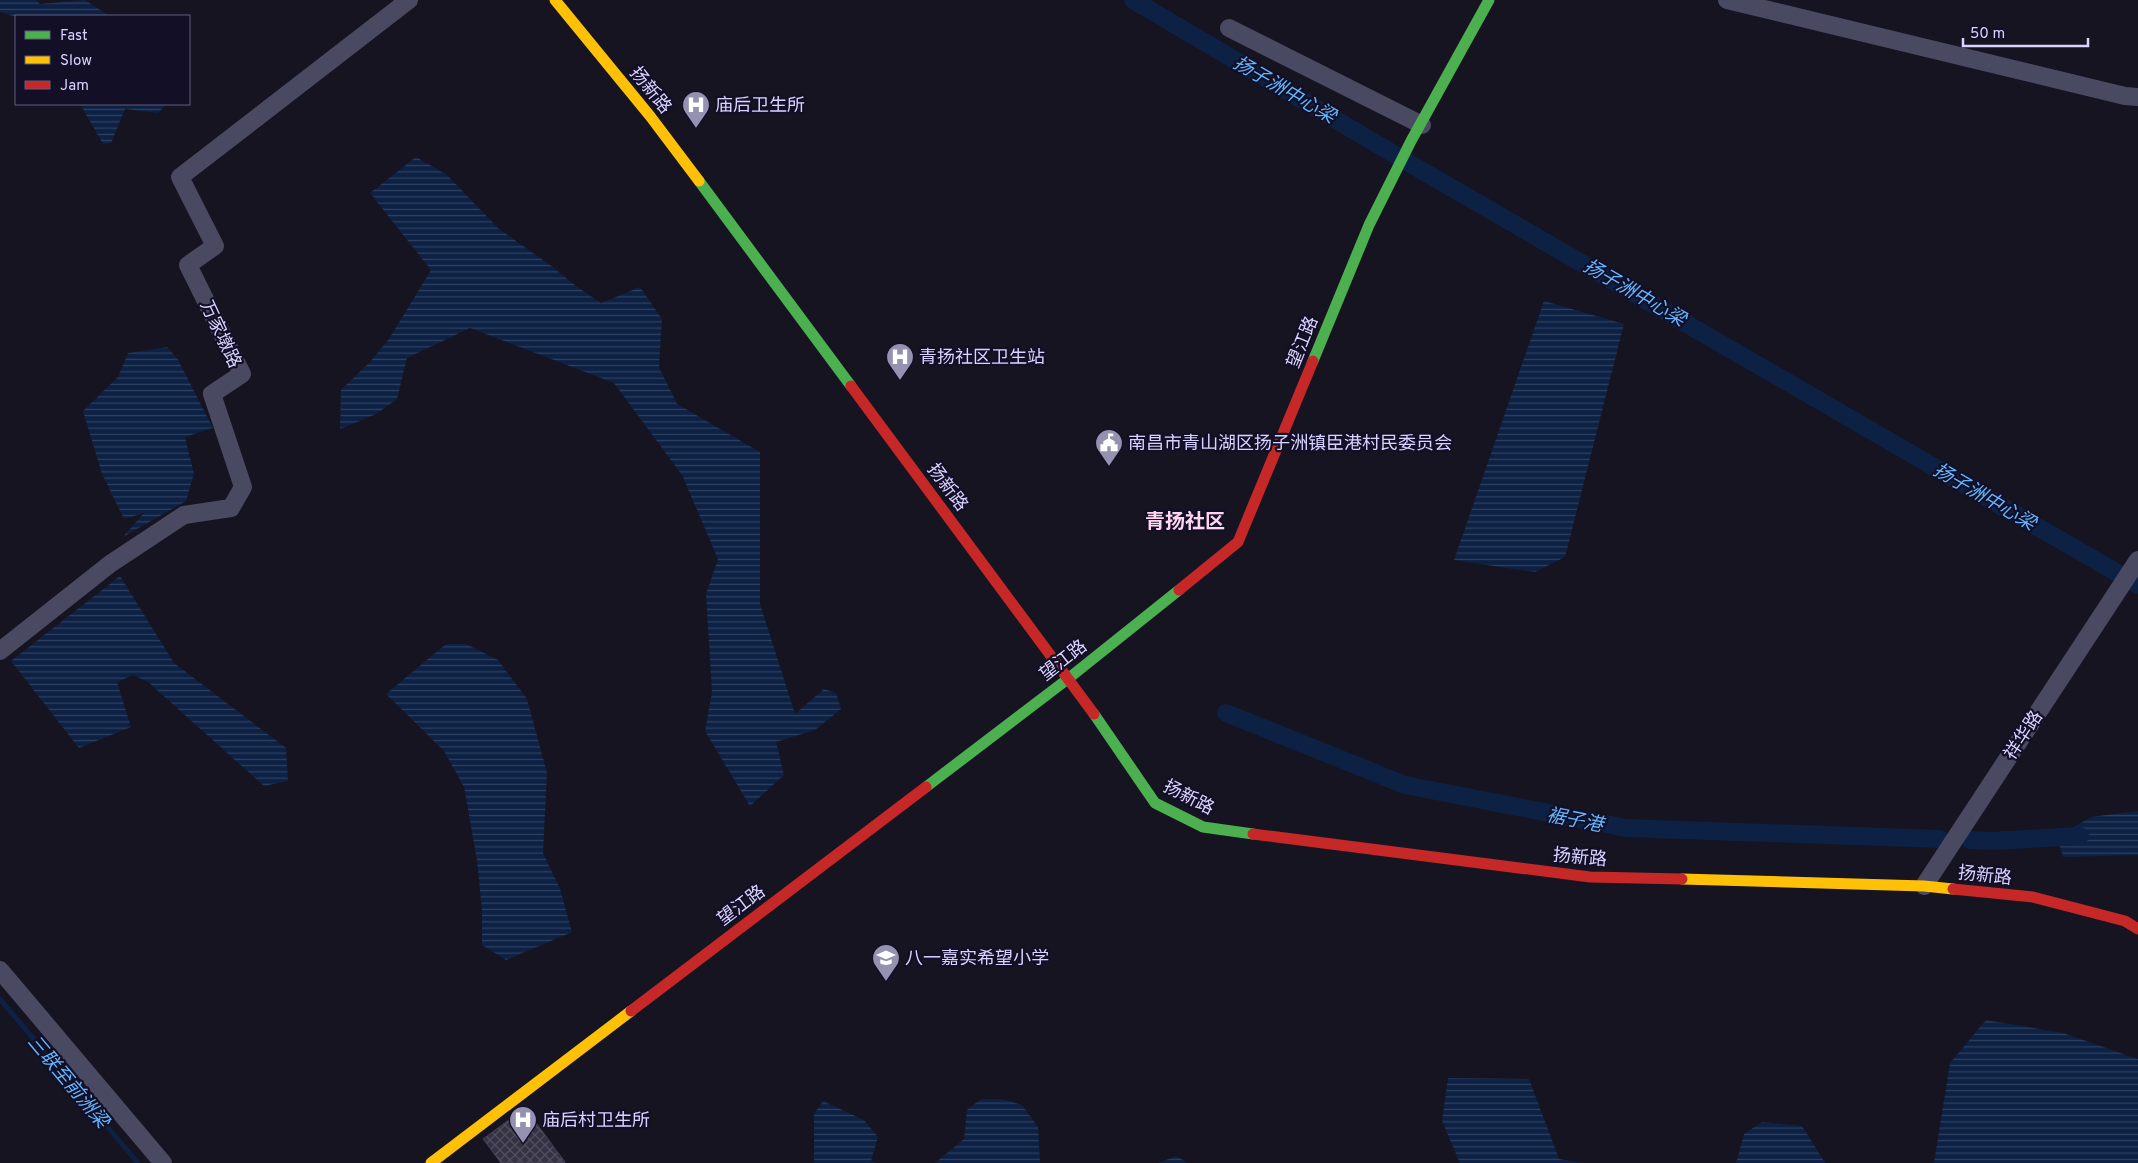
<svg xmlns="http://www.w3.org/2000/svg" width="2138" height="1163" font-family="Overpass,'Noto Sans SC',sans-serif">
<defs>
<pattern id="water-rules" width="6" height="5" patternUnits="userSpaceOnUse" patternTransform="scale(1.25)"><rect width="6" height="5" fill="#0d2144"/><path d="M0 2.5h6" fill="none" stroke="#304060"/></pattern>
<pattern id="building-cross-hatch" width="8" height="8" patternUnits="userSpaceOnUse" patternTransform="scale(1.25)"><rect width="8" height="8" fill="#343243"/><path d="M0 0l8 8M0 8l8-8" fill="none" stroke="#514f5f"/></pattern>
</defs>
<rect width="100%" height="100%" fill="#161421"/>
<path fill="url(#water-rules)" d="M0,0H36L40,4L85,0L109,16L16,17L0,12Z
M80,104H166L158,113L125,109L111,143L103,144Z
M416,157L447,175L499,229L550,265L576,286L601,303L640,287L662,319L659,367L677,404L760,452V604L795,714L824,689L836,693L841,709L815,730L776,742L784,775L750,806L705,731L712,692L706,594L718,559L682,475L614,383L470,328L407,358L397,399L376,414L340,429L341,390L370,362L389,339L431,270L370,193Z
M1544,301L1624,324L1565,557L1535,572L1454,560Z
M167,347L177,358L213,428L185,437L194,474L186,501L123,537L144,513L124,519L102,474L83,411L118,377L128,353Z
M120,576L174,663L286,748L288,781L264,786L148,682L133,675L117,682L131,727L79,748L11,661Z
M446,644H466L498,660L527,699L547,773L543,853L560,889L572,932L506,960L482,945V910L477,860L464,787L444,751L386,694Z
M2138,811V855L2063,857L2057,837L2091,817Z
M1986,1020L2063,1033L2138,1059V1163H1934L1950,1063Z
M1448,1078L1529,1079L1559,1159L1583,1163H1460L1442,1121Z
M981,1099H1002L1022,1105L1038,1127L1040,1163H935L964,1139L967,1110Z
M823,1101L864,1120L878,1137L871,1161L876,1163H814V1114Z
M1762,1122L1802,1126L1825,1163H1736L1744,1134Z
M1177,1156L1187,1163H1158Z"/>
<g fill="none" stroke-linecap="round" stroke-linejoin="round">
<path stroke="#0d2144" stroke-width="5" d="M0,999L138,1163"/>
<path stroke="#0d2144" stroke-width="18" d="M1133,0L1426,173L2138,585
M1226,713L1405,785L1626,828L1940,839
M1970,840L1992,841L2080,836"/>
</g>
<path fill="url(#building-cross-hatch)" stroke="#433f54" d="M525,1108L565,1162L564,1163H501L483,1139Z"/>
<g fill="none" stroke-linecap="round" stroke-linejoin="round">
<path stroke="#4a4962" stroke-width="18" d="M1727,0L2125,96L2138,97
M1229,28L1422,125
M0,651L110,564L184,515L231,508L243,487L212,394L242,374L188,265L215,246L180,177L409,0
M1924,886L2138,560
M0,970L163,1163"/>
<path stroke="#4caf50" stroke-width="11" d="M699,181L851,386
M1313,361L1369,225L1411,141L1489,0
M1094,714L1155,803L1203,827L1253,834
M926,787L1069,678L1179,590"/>
<path stroke="#ffc107" stroke-width="11" d="M555,0L650,116L699,181
M1682,879L1924,886L1953,889
M431,1163L631,1011"/>
<path stroke="#c62828" stroke-width="11" d="M851,386L1094,714
M1179,590L1238,542L1313,361
M1253,834L1590,877L1682,879
M1953,889L2033,897L2125,921L2138,929
M631,1011L926,787"/>
</g>
<defs>
<symbol id="hospital-pin" viewBox="-11 -11 22 30"><path d="M0 17L-7.5 6A9.5 9.5 0 1 1 7.5 6Z" fill="#9591b1" stroke="#130f26"/><path d="M-5-5h3v3.5h4V-5h3V5h-3V1.5h-4V5h-3Z" fill="#fff"/></symbol>
<symbol id="civic-pin" viewBox="-11 -11 22 30"><path d="M0 17L-7.5 6A9.5 9.5 0 1 1 7.5 6Z" fill="#9591b1" stroke="#130f26"/><path d="M-.6-6.5H3V-4.5H.6V-3L4-1V1h2V6H-6V1h2V-1L-.6-3ZM-1.2 2.5V6h2.4V2.5Z" fill="#fff"/></symbol>
<symbol id="school-pin" viewBox="-11 -11 22 30"><path d="M0 17L-7.5 6A9.5 9.5 0 1 1 7.5 6Z" fill="#9591b1" stroke="#130f26"/><path d="M0-5L7-2L0 1L-7-2ZM-4 1L0 2.5L4 1V4Q0 6-4 4Z" fill="#fff"/></symbol>
</defs>
<g fill-rule="evenodd">
<use href="#hospital-pin" x="680" y="89" width="32" height="43"/>
<use href="#hospital-pin" x="884" y="341" width="32" height="43"/>
<use href="#civic-pin" x="1093" y="427" width="32" height="43"/>
<use href="#school-pin" x="870" y="942" width="32" height="43"/>
<use href="#hospital-pin" x="507" y="1104" width="32" height="43"/>
</g>
<g text-anchor="middle" stroke-width="4.5" stroke-linejoin="round" paint-order="stroke">
<g font-size="18" fill="#d9d4ff" stroke="#130f26">
<text transform="translate(651 90) rotate(51)" y="6">扬新路</text>
<text transform="translate(221 334) rotate(65)" y="6">万家墩路</text>
<text transform="translate(1302 342) rotate(-68)" y="6">望江路</text>
<text transform="translate(948 487) rotate(53)" y="6">扬新路</text>
<text transform="translate(1063 660) rotate(-38)" y="6">望江路</text>
<text transform="translate(2023 735) rotate(-57)" y="6">祥华路</text>
<text transform="translate(1189 797) rotate(27)" y="6">扬新路</text>
<text transform="translate(1580 857) rotate(5)" y="6">扬新路</text>
<text transform="translate(1985 875) rotate(6)" y="6">扬新路</text>
<text transform="translate(741 905) rotate(-37)" y="6">望江路</text>
</g>
<g font-size="18" fill="#d9d4ff" stroke="#130f26" text-anchor="start">
<text x="715" y="111">庙后卫生所</text>
<text x="919" y="363">青扬社区卫生站</text>
<text x="1128" y="449">南昌市青山湖区扬子洲镇臣港村民委员会</text>
<text x="905" y="964">八一嘉实希望小学</text>
<text x="542" y="1126">庙后村卫生所</text>
</g>
<g font-size="19" font-style="italic" fill="#62b6ff" stroke="#130f26">
<text transform="translate(1285 89) rotate(30)" y="7">扬子洲中心梁</text>
<text transform="translate(1635 292) rotate(30)" y="7">扬子洲中心梁</text>
<text transform="translate(1985 496) rotate(30)" y="7">扬子洲中心梁</text>
<text transform="translate(1575 819) rotate(11)" y="7">裾子港</text>
<text transform="translate(69 1081) rotate(50)" y="7">三联至前洲梁</text>
</g>
<g font-size="20" font-weight="bold" fill="#ffd6f0" stroke="#130f26">
<text x="1185" y="528">青扬社区</text>
</g>
</g>
<rect x="15" y="15" width="175" height="90" fill="#130f26" stroke="#625e7d"/>
<rect x="25" y="31" width="25" height="8" fill="#4caf50" stroke="#625e7d"/>
<text x="60" y="40" font-size="15" fill="#d9d4ff">Fast</text>
<rect x="25" y="56" width="25" height="8" fill="#ffc107" stroke="#625e7d"/>
<text x="60" y="65" font-size="15" fill="#d9d4ff">Slow</text>
<rect x="25" y="81" width="25" height="8" fill="#c62828" stroke="#625e7d"/>
<text x="60" y="90" font-size="15" fill="#d9d4ff">Jam</text>
<path d="M1963 38v8h125v-8" fill="none" stroke="#d9d4ff" stroke-width="2.5"/>
<text x="1970" y="38" font-size="15" fill="#d9d4ff" stroke="#130f26" stroke-width="4" paint-order="stroke">50 m</text>
</svg>
